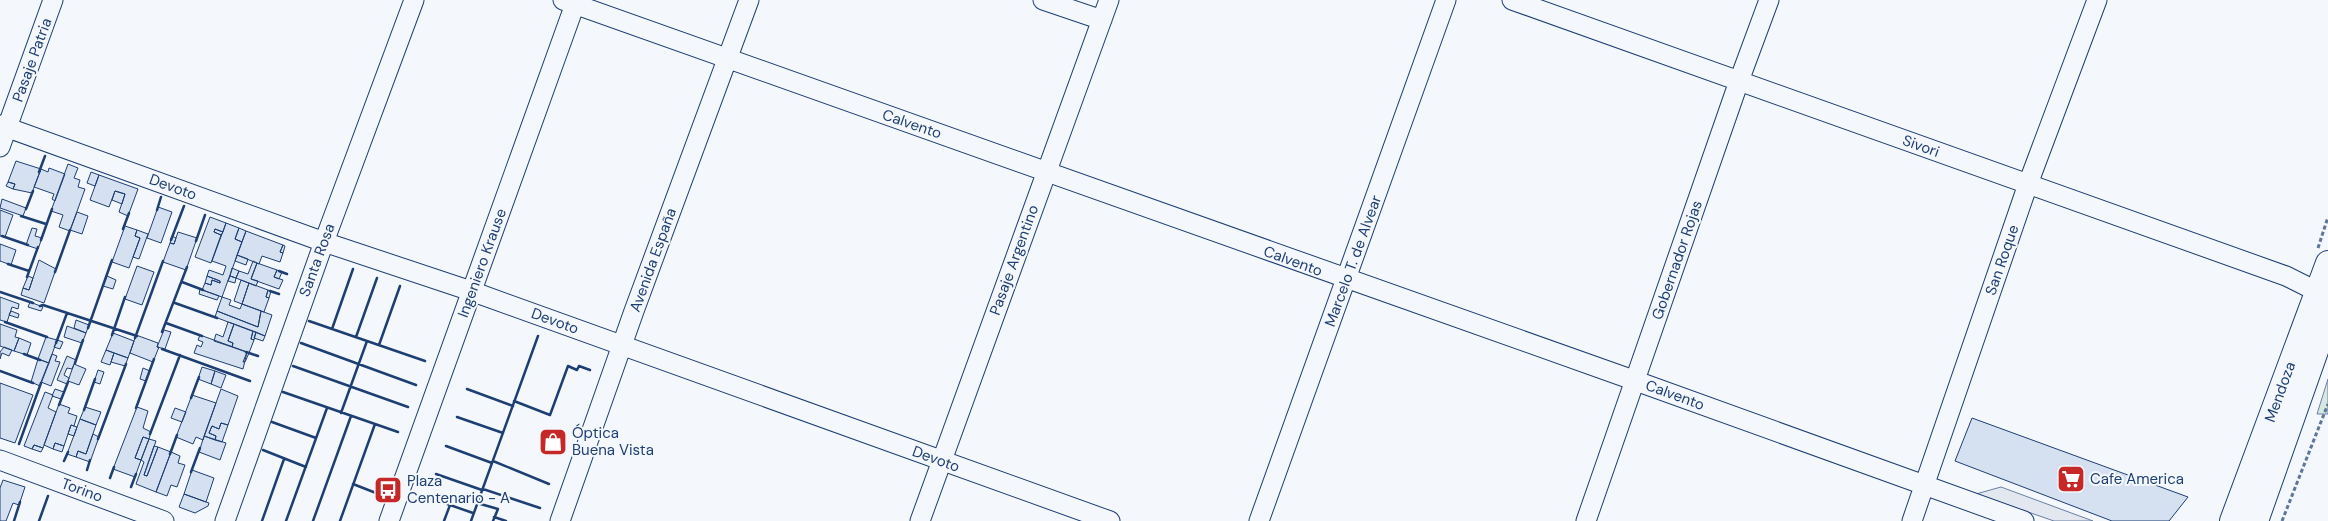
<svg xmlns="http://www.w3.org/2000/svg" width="2328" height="521" font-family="'DM Sans',sans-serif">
<rect width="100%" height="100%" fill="#f4f7fb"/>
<path fill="#d7e8df" stroke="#687fa3" d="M2328,379V414H2317Z"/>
<path fill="#e3e8f0" stroke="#687fa3" d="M2001,487L2093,521H2054L1976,494Z"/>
<path fill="#d5e0f0" stroke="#1d3f73" d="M16,161L41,169L32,193L13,189L15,184L8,182Z
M68,164L78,168L74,178L80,180L78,187L85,189L70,231L59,227L63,215L51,211Z
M49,168L65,174L55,201L52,199L54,194L34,187L41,169L48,172Z
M91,172L99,175L95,186L87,183Z
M99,175L138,189L128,216L119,212L125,194L115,191L109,207L90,200Z
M8,182L15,184L13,189L6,186Z
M115,191L125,194L122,204L112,200Z
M2,199L26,208L23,216L0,208Z
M158,207L172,212L161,243L147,238Z
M0,210L13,215L5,237L0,236Z
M77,212L88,216L82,234L70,230Z
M210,217L226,223L223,232L215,229L214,232L221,235L211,263L195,257Z
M226,223L239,228L235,239L242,242L222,297L202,290L205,283L211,285L212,280L220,283V281L207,276L209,270L223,275L226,266L212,261Z
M125,226L137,230L135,236L140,238L129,268L112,262Z
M32,228L37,229L35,236L42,238L38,249L26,245Z
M239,228L246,231L242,242L235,239Z
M215,229L223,232L221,235L214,232Z
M137,230L148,234L139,259L133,257L140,238L135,236Z
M246,231L283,245L280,252L283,253L280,262L262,256L259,264L237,255Z
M178,232L197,238L186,270L163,262L170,243L174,244Z
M172,236L176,238L174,244L170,243Z
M0,244L16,250L11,265L0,261Z
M283,245L285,246L283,253L280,252Z
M237,255L248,259L246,265L235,261Z
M39,260L56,269L44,303L21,295L23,288L29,290Z
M253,261L257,263L251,279L258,281L256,286L236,278L239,271L248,274Z
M257,263L277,270L274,277L283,280L279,289L251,279Z
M137,266L154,272L142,305L125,299Z
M232,268L239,271L236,278L230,276Z
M277,270L282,272L279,279L274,277Z
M28,276L33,278L29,290L23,288Z
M107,276L116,280L113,289L103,286Z
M207,276L220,281V283L212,280L211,285L205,283Z
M230,276L236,278L235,283L228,281Z
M241,280L249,283L242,304L234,301Z
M249,283L268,290L266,297L269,298L264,312L242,304Z
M200,289L219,296L217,300L199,294Z
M268,290L271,291L269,298L266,297Z
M0,297L19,304L18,309L12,307L7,322L0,320Z
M222,297L231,300L229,305L240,309L242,304L261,311L258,327L217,311Z
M30,302L43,307L41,311L28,307Z
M11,311L19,314L18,318L9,315Z
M217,311L258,327L261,311L272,315L265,336L215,317Z
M76,320L89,325L86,333L74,328Z
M228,322L234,324L228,341L233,343L232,347L214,341L216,334L223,337Z
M0,324L17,330L15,337L19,338L14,351L0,346Z
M234,324L253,331L251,339L254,340L249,353L232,347L233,343L228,341Z
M67,326L86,333L82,343L64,337Z
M164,330L171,332L165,349L157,347Z
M253,331L256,332L254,340L251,339Z
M256,332L265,336L263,341L254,338Z
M113,333L134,341L128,358L106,350Z
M136,335L158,343L157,347H159L153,362L130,353Z
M200,335L247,352L243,369L194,353L197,345L201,347L203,342L198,340Z
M46,337L57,340L49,363L38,359Z
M19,338L31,343L27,355L14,351Z
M57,340L63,342L60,349L54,347Z
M4,347L12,350L9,356L2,353L0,359V352Z
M106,350L114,353L110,365L101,362Z
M247,352L249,353L245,362H243Z
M114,353L128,358L125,366L111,362Z
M52,354L57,356L55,361L60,362L51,386L41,382Z
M67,356L76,360L72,369L67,368L64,375L69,378L67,384L57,380Z
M38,359L49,363L40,386L31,382Z
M74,364L86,369L79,385L68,381Z
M202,367L215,371L211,384L198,379Z
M143,368L150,371L146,381L140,379Z
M98,370L104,372L100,384L94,382Z
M215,371L226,375L221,388L211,384Z
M0,383L33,395L15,443L0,438Z
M55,389L64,392L61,399L52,396Z
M221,389L238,396L228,425L221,423L219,429L212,426L209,433L216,436L215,440L204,436Z
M45,392L53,395L48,408L56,412L43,448L34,445L32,449L24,446Z
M192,395L216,403L203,440L196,437L193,444L176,437Z
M59,404L70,408L68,413L77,416L74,426L71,425L64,446L55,443L53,449L44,445Z
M85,407L101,412L96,425L80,419Z
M137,407L148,411L143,428L151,432L149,439L143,437L135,458L141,460L135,477L113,469Z
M175,408L186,412L182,422L171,418Z
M1972,418L2188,497L2169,521H2112L1955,461Z
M80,419L96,425L86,454L78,451L76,457L67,454Z
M221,423L228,425L222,442L215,440L216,436L209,433L212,426L219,429Z
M71,425L77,427L74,436L68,434Z
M93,434L99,437L90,462L76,457L78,451L86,454Z
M204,436L226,443L220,460L199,452Z
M143,437L149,439L141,460L135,458Z
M149,439L156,441L144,475L147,476L158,447L171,452L156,492L136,484L144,462L141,460Z
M55,443L64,446L62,452L53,449Z
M34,445L43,448L41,452L32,449Z
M154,446L158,447L147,476L144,475Z
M171,452L180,456L178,463L185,465L177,487L171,485L167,496L156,492Z
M192,470L214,478L206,502L184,494Z
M3,480L25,487L19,505L13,503L6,521H0V488Z
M184,494L209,503L208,506L195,513L179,507Z"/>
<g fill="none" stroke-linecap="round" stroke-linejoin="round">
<defs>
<path id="minor" d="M563,0L1636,381L2024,521
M1043,0L1102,20
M1512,0L2286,276L2328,297
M0,125L324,242L471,291L1110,521
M0,147L53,0
M0,460L164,521
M225,521L324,242L414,0
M389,521L575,4
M560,521L634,311L749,0
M920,521L1109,0
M1259,521L1446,0
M1586,521L1739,81L1769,0
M1912,521L2028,184L2097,0"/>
<path id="major" d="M2232,521L2328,263
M2256,521L2328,317"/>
</defs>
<use href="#minor" stroke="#1d3f73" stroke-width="21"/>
<use href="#major" stroke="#1d3f73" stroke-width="26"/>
<path stroke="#5e769c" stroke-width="3" stroke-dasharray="4 2.5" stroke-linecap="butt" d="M2318,248L2328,217
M2282,521L2328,404"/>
<use href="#minor" stroke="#f4f7fb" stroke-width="19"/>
<use href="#major" stroke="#f4f7fb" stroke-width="24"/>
<path stroke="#1d3f73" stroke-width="2.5" d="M39,172L45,156
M26,209L33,191
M157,210L161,197
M21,216L46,224
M123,229L129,213
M2,236L28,245
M41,240L52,209
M171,240L184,206
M196,241L205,215
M8,264L29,271
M279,271L287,274
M55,272L70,230
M27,277L38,247
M182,282L203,290
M270,291L279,294
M0,292L33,303
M175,303L217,318
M40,306L43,305L137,336
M309,321L425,361
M5,322L47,337
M166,323L202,336
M88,328L112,260
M332,329L353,269
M162,332L187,267
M112,335L125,297
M356,337L377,278
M135,338L163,261
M56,343L67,313
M301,343L416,385
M379,345L400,286
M162,349L250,381
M246,352L258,356
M24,354L40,360
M75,363L83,340
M293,366L408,407
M0,371L33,383
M467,389L513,406
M283,392L398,432
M191,398L199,377
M514,401L550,415L568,366L577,370L579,366L590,370
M59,405L68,382
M136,408L154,359
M84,410L95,379
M341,413L367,341
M457,417L503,433
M272,422L316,438
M150,434L180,355
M98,439L126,364
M19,444L41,383
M446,446L492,463
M263,450L306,467
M170,454L177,435
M64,461L68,452
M493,461L549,484
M87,470L90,460
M191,472L200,448
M436,474L482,490
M110,478L114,467
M353,484L376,493
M131,487L136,474
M483,489L540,508
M427,497L473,513
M477,503L498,509L493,521
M494,517L506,521
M14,521L20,502
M39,521L48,496
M262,521L284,459
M286,521L327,408
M313,521L351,416
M340,521L375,424
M444,521L450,505
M471,521L538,336"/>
</g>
<defs>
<symbol id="shop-square" viewBox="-11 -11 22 22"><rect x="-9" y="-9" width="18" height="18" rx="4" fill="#c62828" stroke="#f4f7fb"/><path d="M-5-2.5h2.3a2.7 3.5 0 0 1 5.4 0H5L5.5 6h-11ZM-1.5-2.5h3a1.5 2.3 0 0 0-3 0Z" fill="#fff"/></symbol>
<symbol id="supermarket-square" viewBox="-11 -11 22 22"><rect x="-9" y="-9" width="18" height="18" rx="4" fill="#c62828" stroke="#f4f7fb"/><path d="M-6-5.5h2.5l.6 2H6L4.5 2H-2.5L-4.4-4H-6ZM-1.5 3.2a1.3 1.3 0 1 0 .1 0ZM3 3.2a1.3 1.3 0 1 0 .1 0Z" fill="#fff"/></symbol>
<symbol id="bus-square" viewBox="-11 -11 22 22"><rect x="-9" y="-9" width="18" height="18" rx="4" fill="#c62828" stroke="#f4f7fb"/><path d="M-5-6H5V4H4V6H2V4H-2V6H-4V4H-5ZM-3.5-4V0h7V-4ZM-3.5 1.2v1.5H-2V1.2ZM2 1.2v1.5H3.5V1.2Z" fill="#fff"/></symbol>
</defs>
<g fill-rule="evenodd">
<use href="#shop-square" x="537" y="426" width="32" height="32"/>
<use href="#supermarket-square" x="2055" y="463" width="32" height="32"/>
<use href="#bus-square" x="372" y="474" width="32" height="32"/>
</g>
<g text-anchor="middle" stroke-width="4" stroke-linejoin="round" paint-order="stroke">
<g font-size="15" fill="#1d3f73" stroke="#f4f7fb">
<text transform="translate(32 60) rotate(-70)" y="5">Pasaje Patria</text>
<text transform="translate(912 124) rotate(19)" y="5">Calvento</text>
<text transform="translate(1921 146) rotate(20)" y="5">Sivori</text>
<text transform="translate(173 187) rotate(20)" y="5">Devoto</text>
<text transform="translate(317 260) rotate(-70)" y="5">Santa Rosa</text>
<text transform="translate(653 260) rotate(-70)" y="5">Avenida España</text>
<text transform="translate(1014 260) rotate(-70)" y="5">Pasaje Argentino</text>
<text transform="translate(1677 260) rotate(-71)" y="5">Gobernador Rojas</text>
<text transform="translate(2002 260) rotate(-71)" y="5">San Roque</text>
<text transform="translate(1293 261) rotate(20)" y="5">Calvento</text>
<text transform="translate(1353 261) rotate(-70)" y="5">Marcelo T. de Alvear</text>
<text transform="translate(482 263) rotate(-70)" y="5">Ingeniero Krause</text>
<text transform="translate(555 321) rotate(20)" y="5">Devoto</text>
<text transform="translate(2280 392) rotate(-70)" y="5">Mendoza</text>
<text transform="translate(1675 395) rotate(20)" y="5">Calvento</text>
<text transform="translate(936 459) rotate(20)" y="5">Devoto</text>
<text transform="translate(82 490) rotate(20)" y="5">Torino</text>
</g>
<g font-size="15" fill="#1d3f73" stroke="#f4f7fb" text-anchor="start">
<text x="572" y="438">Óptica<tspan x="572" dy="17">Buena Vista</tspan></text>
<text x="2090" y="484">Cafe America</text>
<text x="407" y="486">Plaza<tspan x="407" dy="17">Centenario - A</tspan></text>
</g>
</g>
</svg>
